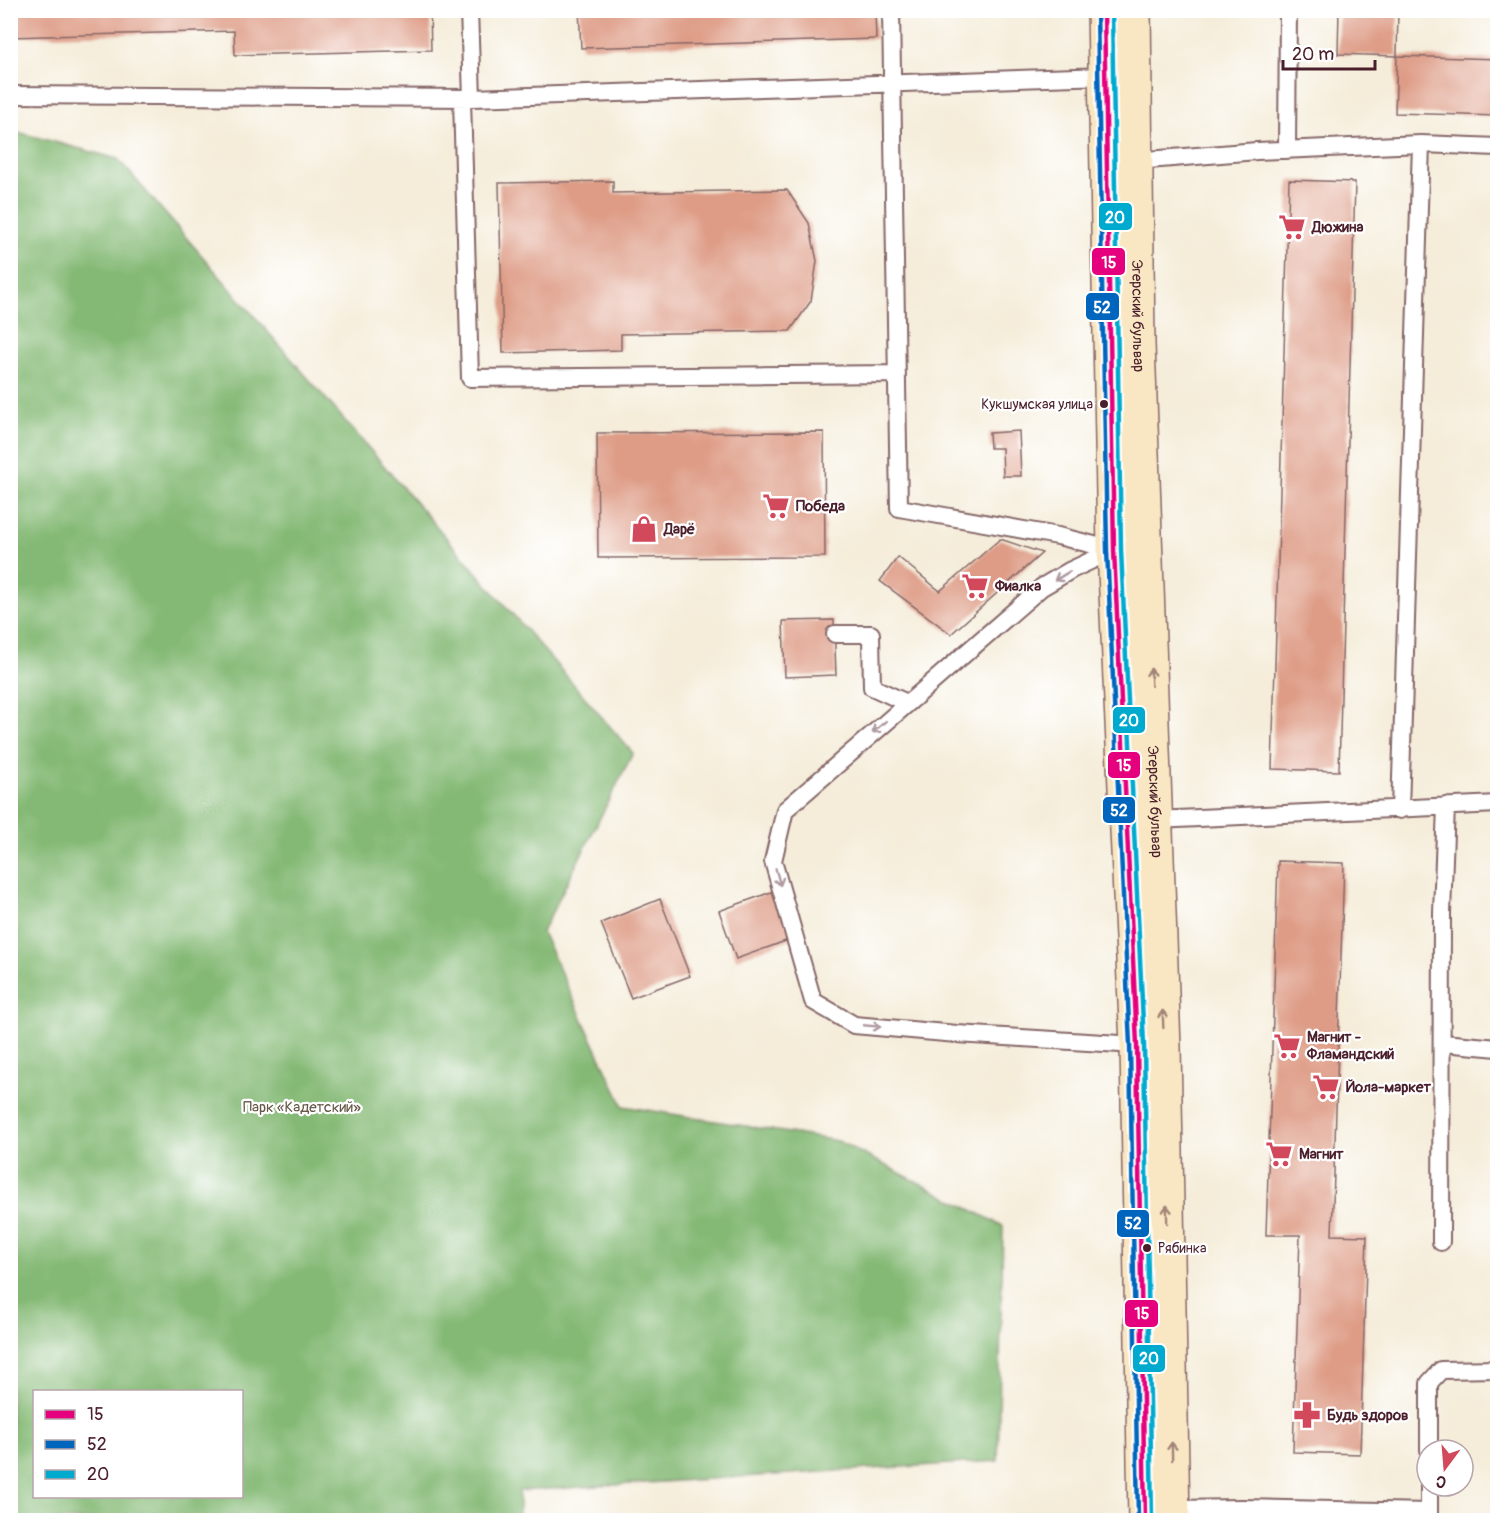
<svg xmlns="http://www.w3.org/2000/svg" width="1508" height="1531" font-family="Pangolin,sans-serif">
<rect width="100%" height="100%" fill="#fff"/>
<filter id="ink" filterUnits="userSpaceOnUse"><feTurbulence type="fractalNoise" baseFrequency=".0167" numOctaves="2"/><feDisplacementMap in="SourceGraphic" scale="12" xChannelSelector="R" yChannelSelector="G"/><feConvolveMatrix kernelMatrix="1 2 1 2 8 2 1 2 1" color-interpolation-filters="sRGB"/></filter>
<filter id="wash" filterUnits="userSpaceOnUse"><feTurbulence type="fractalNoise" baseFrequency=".008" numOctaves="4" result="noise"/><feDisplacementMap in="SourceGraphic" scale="24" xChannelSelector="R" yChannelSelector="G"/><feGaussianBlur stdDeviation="1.35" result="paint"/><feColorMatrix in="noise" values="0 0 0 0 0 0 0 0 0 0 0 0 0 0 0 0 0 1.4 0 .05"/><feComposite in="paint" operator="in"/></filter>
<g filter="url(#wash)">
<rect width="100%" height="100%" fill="#f5edda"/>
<path fill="#84b974" stroke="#676c50" stroke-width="1.5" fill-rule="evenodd" d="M10,130L118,159L633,753L542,932L623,1106L838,1141L1003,1226L998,1461L519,1491V1520H11ZM34,1392H242V1496H34Z"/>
<g id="blocks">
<path fill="#de9c86" d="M10,10H430L431,50L235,55L234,31L10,37Z
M579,10H875L876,39L581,48Z
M1339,10H1398L1397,56L1338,54Z
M1397,56L1498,59V116L1395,113Z
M1289,180L1355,182L1339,771L1272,769Z
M613,181V193L787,190L809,223L817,261L811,301L790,331L621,334V350L503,353L499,183Z
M1019,431L1021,476H1003L1002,448H990L989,433Z
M824,432L825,557L598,558L597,433Z
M1000,539L1042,553L951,634L880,581L898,557L940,591Z
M834,620L836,675L785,677L783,621Z
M1278,861L1344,863L1332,1235L1367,1236L1360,1454L1293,1452L1300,1235H1266Z
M785,887L802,935L736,959L719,911Z
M660,899L690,976L631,998L601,923Z"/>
</g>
</g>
<g filter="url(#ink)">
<use href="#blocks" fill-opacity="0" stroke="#866768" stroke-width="1.5"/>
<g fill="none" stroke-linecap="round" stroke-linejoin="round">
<defs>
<path id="lane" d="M469,10L472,98L1106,76
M891,10L899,508L1058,536L1114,550
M10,95L472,98
M462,99L470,378L897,374
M1287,150L1288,10
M1136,161L1257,151L1421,144L1498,147
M1114,550L1071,570L1042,587L785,810L773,861L813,1001L854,1025L957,1034L1137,1045
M835,634H871L872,687L907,703
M1400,810L1421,144
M1156,820L1498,804
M1443,1043L1498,1048
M1441,1242L1442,913L1446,806
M1429,1450V1383L1441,1370L1498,1369
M1173,1509L1242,1508L1429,1512
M1429,1520V1486"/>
<g id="secondary">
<path d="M1104,10L1114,550L1137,1045L1145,1520"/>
<path id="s1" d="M1134,10L1138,344L1164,1047L1173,1520"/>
</g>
</defs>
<use href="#lane" stroke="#866768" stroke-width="20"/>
<use href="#secondary" stroke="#866768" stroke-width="36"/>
<use href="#lane" stroke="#fff" stroke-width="16"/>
<use href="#secondary" stroke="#f9e7c3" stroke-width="33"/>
<defs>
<path id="bus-1" d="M1104,10L1114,550L1137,1045L1145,1520"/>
<path id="bus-2" d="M1097,10L1107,550L1130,1045L1138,1520"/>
<path id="bus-3" d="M1112,10L1121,550L1144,1045L1152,1520"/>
</defs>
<use href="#bus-1" stroke="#fff" stroke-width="9"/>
<use href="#bus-2" stroke="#fff" stroke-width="9"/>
<use href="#bus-3" stroke="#fff" stroke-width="9"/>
<use href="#bus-1" stroke="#e5007d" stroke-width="4.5"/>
<use href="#bus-2" stroke="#0065bd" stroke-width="4.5"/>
<use href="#bus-3" stroke="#00a9ce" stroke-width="4.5"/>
</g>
<defs><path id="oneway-shaft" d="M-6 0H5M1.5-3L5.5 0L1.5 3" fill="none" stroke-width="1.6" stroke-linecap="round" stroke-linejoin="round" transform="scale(1.5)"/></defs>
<g stroke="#ae9aa0">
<use href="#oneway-shaft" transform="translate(1062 576) rotate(149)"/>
<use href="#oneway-shaft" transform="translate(879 727) rotate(139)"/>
<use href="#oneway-shaft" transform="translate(778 877) rotate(74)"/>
<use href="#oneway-shaft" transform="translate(872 1026) rotate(5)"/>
</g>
<g stroke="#a28377">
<use href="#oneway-shaft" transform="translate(1151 677) rotate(-92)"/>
<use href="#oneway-shaft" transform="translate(1163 1019) rotate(-92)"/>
<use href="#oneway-shaft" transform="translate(1167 1214) rotate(-91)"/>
<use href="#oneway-shaft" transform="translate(1172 1451) rotate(-91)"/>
</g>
</g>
<defs>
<symbol id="supermarket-bare" viewBox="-9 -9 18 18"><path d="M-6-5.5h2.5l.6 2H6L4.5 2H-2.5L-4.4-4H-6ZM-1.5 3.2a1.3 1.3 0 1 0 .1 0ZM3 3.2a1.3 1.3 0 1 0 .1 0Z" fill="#d1495b" stroke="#fff" stroke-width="2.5" paint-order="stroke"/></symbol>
<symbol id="shop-bare" viewBox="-9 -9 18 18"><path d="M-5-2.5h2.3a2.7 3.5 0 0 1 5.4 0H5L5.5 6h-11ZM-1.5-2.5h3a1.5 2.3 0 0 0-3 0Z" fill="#d1495b" stroke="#fff" stroke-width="2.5" paint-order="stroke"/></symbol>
<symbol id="pharmacy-bare" viewBox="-9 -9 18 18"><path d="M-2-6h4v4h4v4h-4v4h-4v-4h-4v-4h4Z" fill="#d1495b" stroke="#fff" stroke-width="2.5" paint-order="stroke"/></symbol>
</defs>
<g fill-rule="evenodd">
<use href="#supermarket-bare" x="1273" y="208" width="38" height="38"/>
<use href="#supermarket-bare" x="757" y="487" width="38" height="38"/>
<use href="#shop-bare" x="625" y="510" width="38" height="38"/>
<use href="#supermarket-bare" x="956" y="567" width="38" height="38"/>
<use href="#supermarket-bare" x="1268" y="1027" width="38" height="38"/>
<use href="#supermarket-bare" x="1307" y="1068" width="38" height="38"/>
<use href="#supermarket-bare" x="1260" y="1135" width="38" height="38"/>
<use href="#pharmacy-bare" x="1288" y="1396" width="38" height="38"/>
</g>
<g fill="#4a1f2b" stroke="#fff" stroke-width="2">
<circle cx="1104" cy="404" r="5"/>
<circle cx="1147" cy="1248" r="5"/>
</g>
<g text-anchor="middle" stroke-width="4.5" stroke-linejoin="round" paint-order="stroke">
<g font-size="14" fill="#4a1f2b" stroke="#fff" text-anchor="end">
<text x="1093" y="409">Кукшумская улица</text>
<text x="1158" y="1253" text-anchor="start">Рябинка</text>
</g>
<g font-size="15" font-weight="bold" fill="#4a1f2b" stroke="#fff" text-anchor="start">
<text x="1312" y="232">Дюжина</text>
<text x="796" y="511">Победа</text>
<text x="664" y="534">Дарё</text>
<text x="995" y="591">Фиалка</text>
<text x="1307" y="1042">Магнит -<tspan x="1307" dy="17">Фламандский</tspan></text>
<text x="1346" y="1092">Йола-маркет</text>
<text x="1299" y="1159">Магнит</text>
<text x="1327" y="1420">Будь здоров</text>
</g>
<g font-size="15" fill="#4a1f2b" stroke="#fff">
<text dy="5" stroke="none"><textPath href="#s1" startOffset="306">Эгерский бульвар</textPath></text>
<text dy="5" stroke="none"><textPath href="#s1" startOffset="792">Эгерский бульвар</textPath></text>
</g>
<g font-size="15" fill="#665747" stroke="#fff">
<text x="302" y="1112">Парк «Кадетский»</text>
</g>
</g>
<g stroke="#fff" stroke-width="2">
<rect x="1098" y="202" width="35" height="29" rx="6" fill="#00a9ce"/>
<rect x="1091" y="247" width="35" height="29" rx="6" fill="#e5007d"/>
<rect x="1085" y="292" width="35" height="29" rx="6" fill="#0065bd"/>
<rect x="1112" y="706" width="34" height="28" rx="6" fill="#00a9ce"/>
<rect x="1107" y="751" width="34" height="28" rx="6" fill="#e5007d"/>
<rect x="1102" y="796" width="34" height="28" rx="6" fill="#0065bd"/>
<rect x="1116" y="1209" width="34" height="29" rx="6" fill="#0065bd"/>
<rect x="1124" y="1299" width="35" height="29" rx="6" fill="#e5007d"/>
<rect x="1132" y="1344" width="34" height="29" rx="6" fill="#00a9ce"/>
</g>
<g font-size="16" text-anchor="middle" font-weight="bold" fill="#fff">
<text x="1115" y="223">20</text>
<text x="1109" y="268">15</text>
<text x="1102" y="313">52</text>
<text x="1129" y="726">20</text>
<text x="1124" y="771">15</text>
<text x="1119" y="816">52</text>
<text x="1133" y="1229">52</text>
<text x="1142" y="1319">15</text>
<text x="1149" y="1364">20</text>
</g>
<rect width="1508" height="1531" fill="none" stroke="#fff" stroke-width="36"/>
<rect x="33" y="1390" width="210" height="108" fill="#ffffff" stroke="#b7a5aa" stroke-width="1.5"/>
<rect x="45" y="1410" width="30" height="9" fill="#e5007d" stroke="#b7a5aa" stroke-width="1.5"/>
<text x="87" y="1420" font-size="18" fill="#4a1f2b">15</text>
<rect x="45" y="1440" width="30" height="9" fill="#0065bd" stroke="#b7a5aa" stroke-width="1.5"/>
<text x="87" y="1450" font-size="18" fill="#4a1f2b">52</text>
<rect x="45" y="1470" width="30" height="9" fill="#00a9ce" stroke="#b7a5aa" stroke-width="1.5"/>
<text x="87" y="1480" font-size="18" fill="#4a1f2b">20</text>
<g transform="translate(1445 1468) rotate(196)"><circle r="28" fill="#ffffff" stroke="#b7a5aa" stroke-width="1.5"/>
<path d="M0-4.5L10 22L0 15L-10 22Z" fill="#d1495b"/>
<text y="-9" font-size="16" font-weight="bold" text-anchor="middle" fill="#4a1f2b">С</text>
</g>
<path d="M1283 60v9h92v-9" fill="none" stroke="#4a1f2b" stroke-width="3"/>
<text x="1292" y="60" font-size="18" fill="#4a1f2b" stroke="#ffffff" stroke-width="4.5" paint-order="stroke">20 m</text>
</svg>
